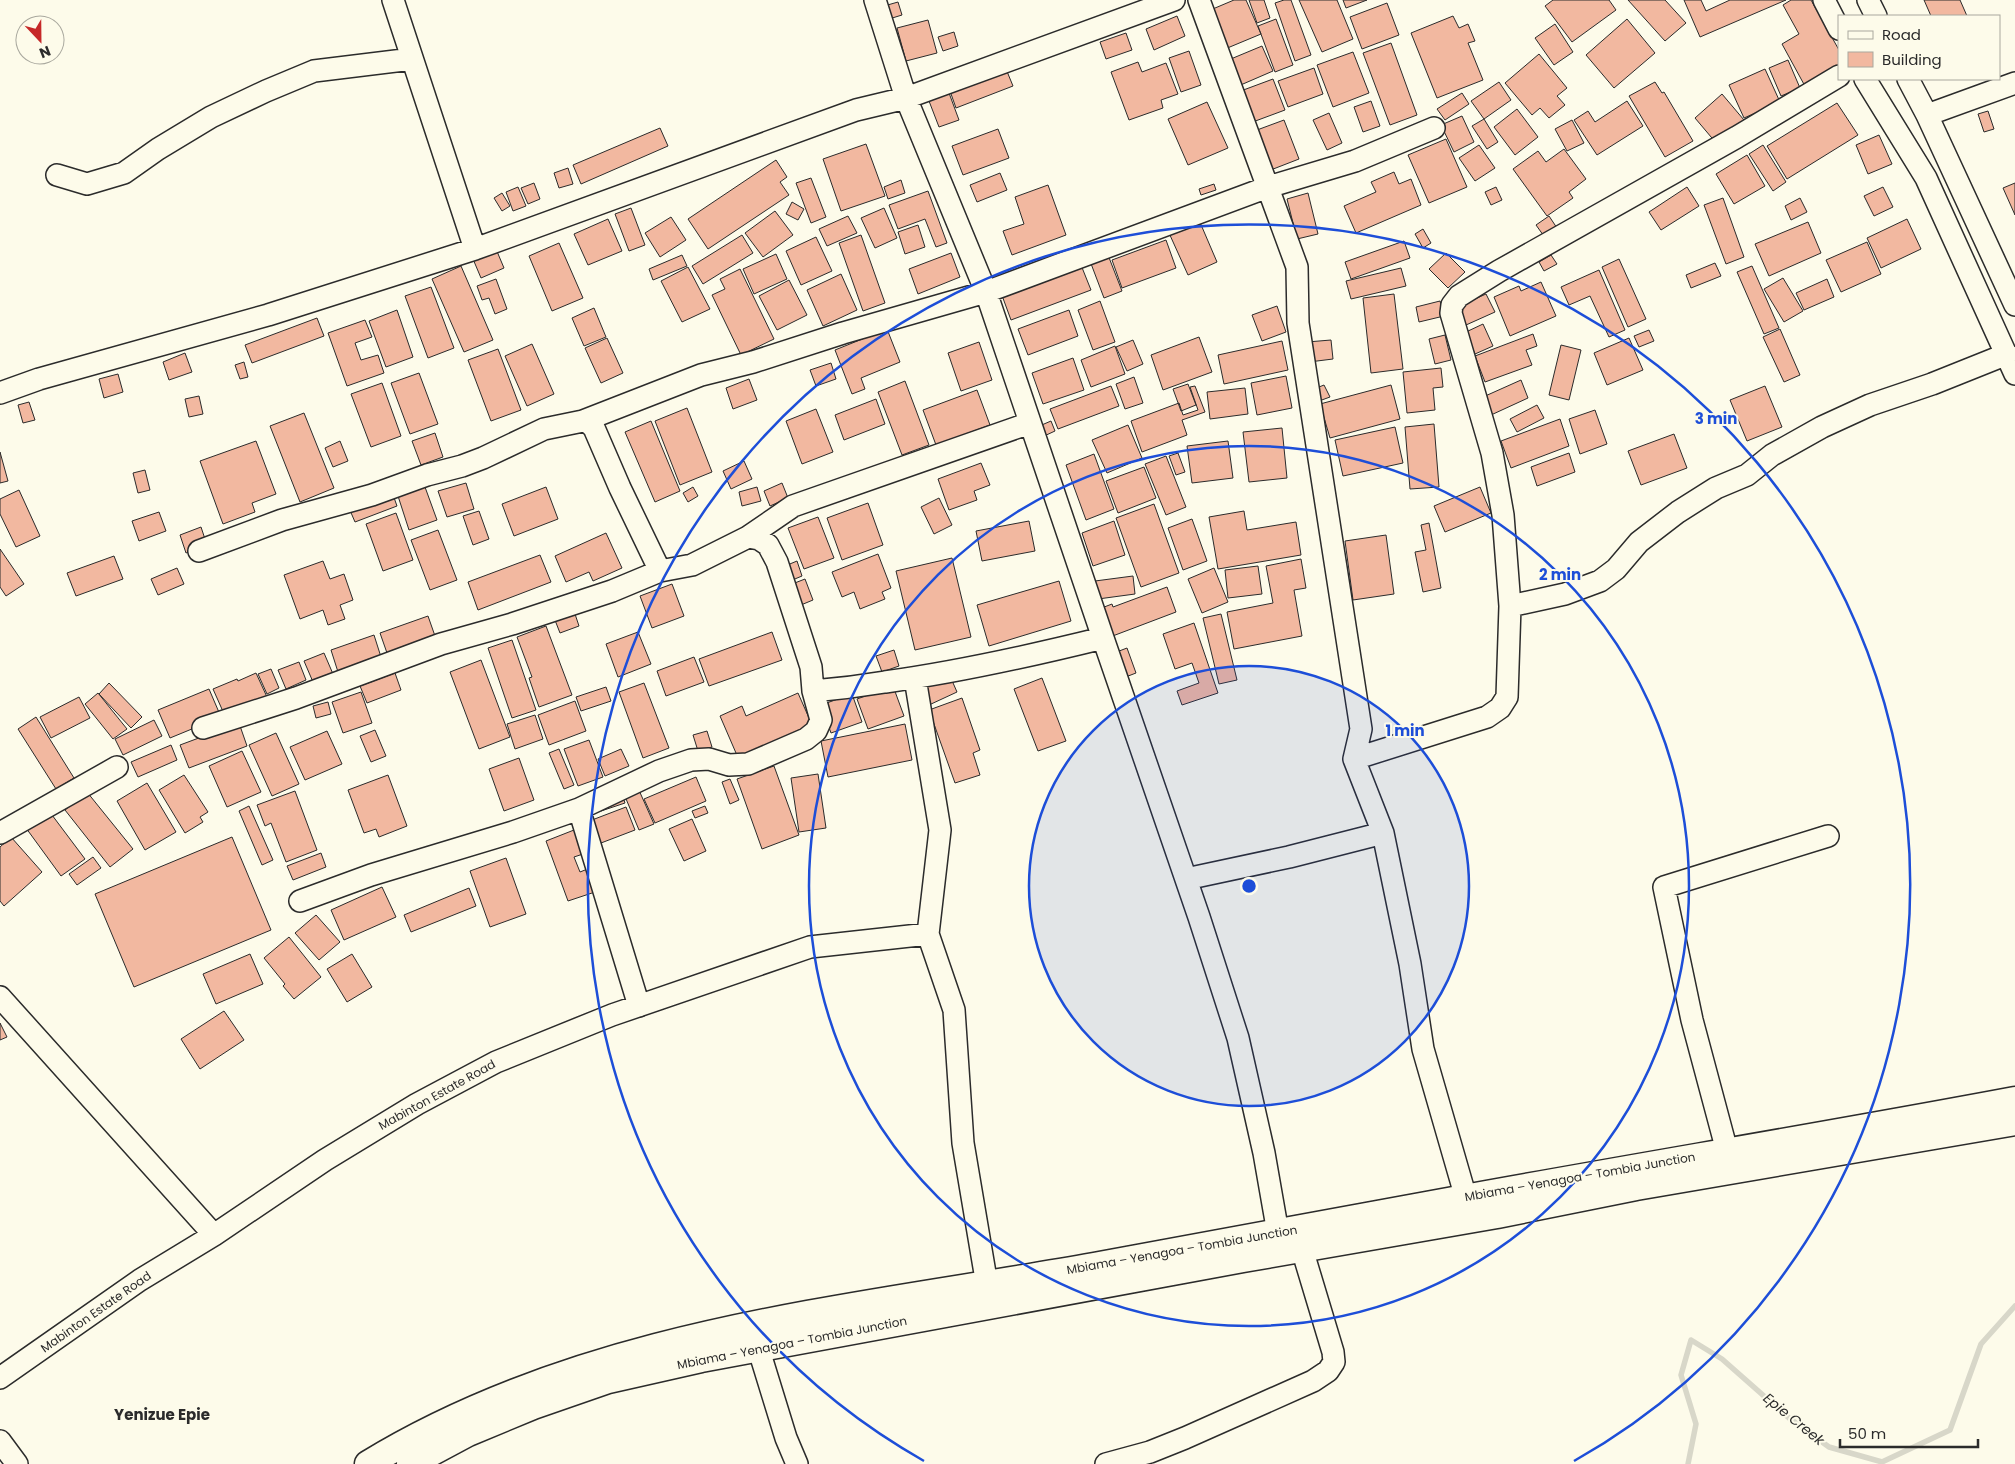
<svg xmlns="http://www.w3.org/2000/svg" width="2015" height="1464" font-family="Poppins,sans-serif">
<rect width="100%" height="100%" fill="#fdfbea"/>
<g fill="none" stroke-linecap="round" stroke-linejoin="round">
<path stroke="#d8d7c9" stroke-width="5.5" d="M1688,1464L1696,1424L1681,1375L1691,1340L1722,1359L1789,1418L1829,1447L1882,1462L1950,1430L1981,1344L2015,1306"/>
</g>
<path fill="#f2b8a0" stroke="#2b2b2b" d="M1234,0H1246L1261,34L1225,49L1208,11Z
M1249,0H1264L1270,18L1257,23Z
M1284,0H1291L1311,55L1295,61L1275,3Z
M1299,0H1337L1353,39L1322,52Z
M1343,0H1367L1346,8Z
M1553,0H1609L1616,10L1572,42L1545,6Z
M1628,0H1665L1686,23L1665,41Z
M1684,0H1701L1706,11L1730,0H1786L1700,37Z
M1791,0H1811L1839,50V70L1806,88L1782,44L1799,34L1783,5Z
M1924,0H1960L1967,16H1931Z
M898,2L902,15L889,19L884,6Z
M1387,3L1399,35L1362,49L1350,17Z
M1177,16L1185,36L1154,50L1146,29Z
M1453,16L1459,28L1468,24L1475,41L1468,43L1483,80L1437,98L1411,33Z
M1276,19L1293,65L1275,72L1258,26Z
M1627,19L1655,53L1614,88L1586,55Z
M928,20L937,53L906,61L897,28Z
M1555,24L1573,52L1554,65L1535,38Z
M954,32L958,46L943,51L938,37Z
M1126,33L1132,50L1106,59L1100,42Z
M1391,43L1417,115L1390,125L1363,53Z
M1262,46L1273,71L1236,87L1226,61Z
M1189,51L1201,85L1181,92L1169,58Z
M1353,52L1369,93L1333,107L1317,65Z
M1539,54L1567,88L1557,96L1565,105L1549,118L1540,108L1532,115L1505,83Z
M1788,60L1800,88L1781,96L1769,68Z
M1138,62L1142,72L1166,63L1178,94L1161,100L1163,108L1129,120L1111,72Z
M1314,68L1323,94L1288,107L1278,81Z
M1006,69L1013,86L956,108L950,91Z
M1765,69L1780,102L1744,118L1729,85Z
M1273,79L1285,110L1250,123L1238,92Z
M1499,82L1511,100L1484,119L1471,101Z
M1655,82L1662,93L1664,92L1693,141L1665,157L1629,96Z
M949,93L959,120L939,127L929,101Z
M1462,93L1469,104L1445,120L1437,109Z
M1722,94L1744,120L1717,144L1695,118Z
M1371,101L1380,126L1363,132L1354,107Z
M1627,101L1643,126L1597,155L1574,120L1588,111L1595,122Z
M1207,102L1228,148L1188,165L1168,119Z
M1837,103L1858,135L1787,179L1767,146Z
M1517,109L1538,137L1515,155L1494,127Z
M1988,111L1994,129L1984,132L1978,114Z
M1329,113L1342,143L1327,150L1313,120Z
M1462,116L1474,142L1454,152L1441,125Z
M1484,119L1498,142L1487,149L1472,126Z
M1284,120L1299,159L1263,173L1257,130Z
M1572,120L1584,143L1567,151L1555,129Z
M660,128L668,146L581,184L573,165Z
M998,129L1009,158L963,175L952,146Z
M1879,135L1892,164L1868,174L1856,145Z
M1446,139L1467,187L1429,203L1408,155Z
M866,144L885,196L841,211L823,159Z
M1479,145L1495,168L1475,181L1459,158Z
M1763,145L1786,182L1773,191L1749,154Z
M1564,149L1586,179L1569,192L1573,198L1547,216L1513,169L1538,151L1546,162Z
M1747,155L1765,186L1734,204L1716,174Z
M776,160L787,177L780,182L789,195L708,249L688,219Z
M568,168L573,184L559,188L554,173Z
M1394,172L1399,184L1411,179L1421,205L1356,233L1344,206L1376,192L1371,182Z
M1000,173L1007,190L977,202L970,185Z
M811,178L826,217L811,223L796,183Z
M901,180L905,193L888,199L884,187Z
M534,183L540,199L528,204L521,188Z
M2015,183V215L2003,188Z
M1214,184L1216,190L1201,195L1199,189Z
M1048,185L1066,235L1012,255L1003,231L1024,224L1015,197Z
M518,187L526,206L513,211L506,192Z
M1496,187L1502,200L1491,205L1485,192Z
M1687,187L1699,206L1661,230L1649,212Z
M1883,187L1893,207L1874,216L1864,196Z
M928,191L947,243L936,247L925,219L898,229L889,205Z
M502,193L510,206L502,211L494,198Z
M1308,193L1318,234L1297,239L1287,199Z
M1723,198L1744,257L1726,264L1704,205Z
M1800,198L1807,212L1791,220L1785,206Z
M792,202L804,209L798,220L786,214Z
M631,208L645,245L629,251L615,214Z
M884,208L897,238L875,248L861,218Z
M775,211L793,235L763,257L745,233Z
M848,216L857,233L827,246L819,229Z
M1549,216L1559,231L1546,239L1536,225Z
M671,217L686,240L660,257L645,233Z
M608,219L622,251L588,265L574,234Z
M1907,219L1921,249L1881,268L1867,238Z
M1199,220L1217,262L1188,275L1169,233Z
M1808,222L1821,253L1769,276L1755,244Z
M918,225L925,247L905,254L898,232Z
M1423,229L1431,243L1423,248L1415,234Z
M742,235L753,253L703,284L692,266Z
M861,235L885,303L863,311L839,243Z
M816,237L832,271L801,285L786,251Z
M1166,240L1176,268L1122,288L1112,260Z
M1404,241L1410,258L1351,279L1345,262Z
M1867,242L1881,274L1841,292L1826,260Z
M559,243L583,298L552,311L529,256Z
M496,249L504,268L481,278L473,259Z
M951,253L960,277L918,294L909,269Z
M1446,253L1465,272L1448,288L1429,269Z
M776,254L787,279L754,294L743,269Z
M682,255L687,266L653,280L649,269Z
M1108,255L1122,291L1104,298L1090,261Z
M1551,255L1557,264L1544,271L1539,262Z
M1619,259L1646,319L1628,327L1602,267Z
M1079,260L1091,290L1011,320L1000,290Z
M1715,263L1721,276L1691,288L1686,275Z
M461,266L493,340L464,352L432,279Z
M1752,266L1779,328L1764,334L1737,272Z
M688,267L710,309L682,322L661,281Z
M1401,268L1406,286L1351,299L1346,281Z
M740,269L774,339L741,355L712,295L725,289L720,279Z
M1599,270L1625,330L1609,337L1590,296L1569,305L1561,287Z
M841,274L857,310L823,326L807,290Z
M1783,278L1803,311L1784,322L1764,289Z
M496,279L507,309L495,314L489,298L482,300L477,286Z
M1827,279L1834,297L1804,310L1796,293Z
M789,280L807,315L777,330L759,296Z
M1541,282L1556,316L1510,336L1494,297L1519,286L1521,291Z
M431,287L454,348L428,358L405,296Z
M1394,294L1403,369L1371,373L1363,298Z
M1486,294L1495,312L1466,325L1457,307Z
M1100,301L1115,342L1093,350L1078,310Z
M1440,301L1444,316L1419,322L1416,307Z
M1277,306L1286,332L1262,341L1252,315Z
M594,308L606,337L584,346L572,318Z
M397,310L413,357L386,367L369,321Z
M1069,310L1078,336L1028,355L1018,329Z
M317,318L324,336L252,363L245,345Z
M365,320L372,337L355,343L361,360L378,355L384,373L347,386L328,333Z
M1483,324L1493,346L1475,354L1466,332Z
M887,329L900,362L861,378L865,389L852,394L835,350Z
M1780,329L1800,375L1784,382L1763,337Z
M1649,330L1654,341L1639,347L1634,336Z
M1533,334L1537,346L1526,350L1532,365L1485,382L1475,356Z
M1445,335L1451,360L1435,364L1429,339Z
M1199,337L1212,372L1163,390L1151,355Z
M607,338L623,373L601,383L585,348Z
M1629,338L1643,370L1607,385L1594,353Z
M1133,340L1143,364L1127,371L1116,347Z
M1331,340L1333,359L1309,362L1307,342Z
M1282,341L1288,370L1224,384L1218,355Z
M979,342L992,380L961,391L948,353Z
M532,344L554,394L527,406L505,356Z
M1561,345L1581,350L1569,400L1549,395Z
M1115,346L1125,374L1091,387L1081,360Z
M498,349L521,410L491,421L468,360Z
M185,353L192,372L169,380L163,362Z
M1073,358L1084,390L1043,404L1032,373Z
M244,362L248,377L240,379L235,365Z
M831,363L836,379L816,386L810,370Z
M1441,368L1443,387L1433,388L1435,410L1407,413L1403,372Z
M419,373L438,424L410,434L391,383Z
M118,374L123,392L104,398L99,379Z
M1286,376L1292,408L1257,415L1251,383Z
M1134,377L1143,403L1125,409L1116,384Z
M749,379L757,400L733,409L726,388Z
M1521,380L1528,398L1491,415L1483,397Z
M905,381L929,445L902,455L878,392Z
M382,383L401,436L371,447L351,394Z
M1188,384L1196,405L1181,411L1173,389Z
M1324,385L1330,397L1319,401L1314,389Z
M1391,385L1400,419L1330,438L1320,404Z
M1111,386L1119,406L1058,429L1050,409Z
M1195,386L1205,412L1182,420L1187,435L1142,452L1131,421L1179,403L1183,415L1198,410L1190,387Z
M1765,386L1782,427L1747,441L1730,400Z
M1245,388L1248,414L1210,419L1207,392Z
M977,390L990,425L936,445L923,410Z
M199,396L203,414L189,417L185,399Z
M876,399L885,424L844,440L835,415Z
M29,402L35,420L23,423L18,405Z
M1537,405L1544,418L1517,432L1510,419Z
M687,408L712,472L680,485L655,421Z
M816,409L833,452L802,464L786,421Z
M1595,410L1607,444L1580,454L1569,419Z
M304,413L334,488L300,502L270,426Z
M1560,419L1569,446L1511,468L1501,441Z
M651,421L680,491L655,502L625,432Z
M1051,421L1055,431L1042,437L1037,427Z
M1434,424L1439,487L1410,489L1405,427Z
M1128,425L1142,458L1107,473L1092,440Z
M1395,427L1403,463L1343,476L1335,440Z
M1282,428L1287,478L1249,482L1243,432Z
M435,433L443,457L421,465L412,441Z
M1674,434L1687,468L1641,485L1628,451Z
M256,441L276,494L252,503L255,512L223,524L200,461Z
M340,441L348,461L333,467L325,448Z
M1228,441L1233,478L1192,483L1187,446Z
M0,452L8,481L0,483Z
M1178,453L1185,472L1176,475L1169,456Z
M1569,453L1575,472L1537,486L1531,467Z
M1094,454L1114,509L1086,520L1066,465Z
M1166,456L1186,507L1166,515L1145,464Z
M744,461L752,479L731,489L723,471Z
M981,463L990,485L974,491L977,500L949,510L938,479Z
M1144,467L1156,498L1118,513L1106,481Z
M145,470L150,490L138,493L133,473Z
M466,483L474,509L447,517L438,491Z
M782,483L788,498L770,506L764,491Z
M425,487L437,520L409,530L398,496Z
M546,487L558,519L514,536L502,504Z
M693,487L698,496L688,502L683,493Z
M757,487L761,501L742,506L739,492Z
M1480,487L1491,513L1445,532L1434,506Z
M19,490L40,536L16,547L0,514V499Z
M392,492L397,506L355,522L349,508Z
M939,498L952,525L934,534L921,507Z
M868,503L883,545L842,560L827,518Z
M1154,504L1179,573L1141,587L1116,518Z
M479,511L489,539L473,545L463,516Z
M1244,511L1247,530L1296,522L1301,555L1218,569L1209,517Z
M159,512L166,531L139,541L132,521Z
M396,513L413,560L383,571L366,524Z
M818,517L834,558L804,569L788,528Z
M1192,519L1207,561L1183,570L1168,528Z
M1029,521L1035,551L982,561L976,531Z
M1114,521L1125,555L1093,566L1082,533Z
M1429,523L1441,588L1423,592L1415,552L1426,550L1421,525Z
M201,527L207,545L186,553L180,535Z
M438,530L457,580L430,590L411,540Z
M606,533L622,568L593,581L589,572L566,582L555,556Z
M1386,535L1394,594L1353,600L1345,541Z
M0,549L24,584L6,596L0,587Z
M878,554L891,588L882,592L885,599L860,609L854,592L842,597L832,572Z
M540,555L551,582L478,610L468,582Z
M114,556L123,579L76,596L67,573Z
M952,558L971,637L915,650L896,571Z
M1301,559L1306,588L1294,590L1302,636L1234,649L1227,612L1273,603L1266,566Z
M323,561L330,579L344,574L353,600L340,605L345,619L328,625L323,610L300,619L284,575Z
M797,561L802,576L790,581L785,566Z
M1258,566L1262,594L1228,598L1225,570Z
M177,568L184,584L158,595L151,579Z
M1214,568L1228,602L1202,613L1188,579Z
M1133,576L1135,594L1098,599L1095,581Z
M805,579L813,600L796,607L787,586Z
M1059,581L1071,621L989,646L977,605Z
M672,584L684,616L652,628L640,596Z
M1167,587L1176,612L1110,637L1099,609L1112,604L1113,607Z
M573,608L579,626L560,633L553,615Z
M1221,614L1237,680L1219,684L1203,618Z
M428,616L435,636L387,653L380,633Z
M1194,623L1218,693L1182,705L1177,691L1199,683L1192,663L1175,669L1163,634Z
M546,626L572,695L539,707L529,678L532,677L517,637Z
M638,632L651,664L618,677L606,644Z
M772,632L782,660L709,686L699,659Z
M374,635L381,657L338,672L331,650Z
M512,640L536,710L512,718L488,648Z
M1127,648L1136,673L1123,678L1114,653Z
M894,650L899,666L882,672L876,656Z
M324,653L333,674L313,682L304,661Z
M694,657L704,682L666,696L657,671Z
M481,660L510,737L479,749L450,672Z
M299,662L306,680L286,689L278,670Z
M271,669L279,688L267,694L258,674Z
M256,673L267,697L225,716L213,689L237,679L238,681Z
M395,673L401,690L367,703L360,686Z
M950,676L957,692L929,705L922,689Z
M1042,678L1066,741L1038,751L1014,689Z
M109,683L142,717L131,728L99,694Z
M644,683L669,748L643,758L619,692Z
M893,686L904,716L868,729L857,699Z
M606,687L611,701L581,711L576,697Z
M209,689L221,717L170,738L158,710Z
M361,692L372,723L343,733L332,702Z
M98,693L127,729L113,739L85,704Z
M798,693L813,727L739,760L720,716L742,706L746,716Z
M852,694L862,722L831,733L821,705Z
M79,697L90,718L51,738L40,717Z
M962,698L980,750L973,753L980,775L955,783L929,710Z
M575,701L586,731L549,745L538,715Z
M328,702L331,714L316,718L313,706Z
M535,715L543,739L515,749L507,724Z
M36,717L74,778L56,789L18,729Z
M154,720L162,736L123,755L115,739Z
M239,723L247,746L189,768L180,745Z
M905,724L912,760L828,777L821,741Z
M375,730L386,756L371,762L360,736Z
M327,731L342,764L305,780L290,747Z
M707,731L712,747L698,751L693,735Z
M276,733L299,784L272,796L249,745Z
M589,740L603,777L578,786L564,749Z
M171,745L177,760L138,777L131,762Z
M559,749L574,785L564,789L549,753Z
M621,749L629,766L605,776L598,759Z
M242,751L261,792L227,807L209,766Z
M519,758L534,800L504,811L489,769Z
M774,766L799,835L762,849L737,779Z
M818,774L826,828L799,832L791,778Z
M184,775L208,812L200,817L203,822L185,833L159,790Z
M388,775L407,826L379,837L376,829L364,833L348,790Z
M696,777L706,801L655,823L644,799Z
M730,779L739,800L730,804L722,782Z
M147,783L176,832L145,850L117,801Z
M638,788L654,824L639,830L624,794Z
M295,791L317,850L286,862L271,823L265,826L257,805Z
M87,792L133,849L110,867L65,810Z
M621,792L625,803L601,811L597,800Z
M249,806L273,860L262,865L239,811Z
M705,806L708,813L695,818L692,811Z
M626,807L635,830L601,843L592,820Z
M49,811L85,859L61,876L26,828Z
M692,819L706,851L684,861L669,829Z
M574,830L583,854L574,857L580,872L590,868L598,891L568,901L546,841Z
M11,837L42,872L4,906L0,901V847Z
M232,837L271,930L134,987L95,894Z
M321,853L326,867L293,880L287,866Z
M93,857L101,868L77,885L69,874Z
M506,858L526,914L490,927L470,871Z
M382,887L396,917L344,940L331,910Z
M469,888L476,906L411,932L404,915Z
M316,915L340,942L319,960L295,933Z
M289,937L321,977L294,999L283,986L285,984L264,958Z
M250,954L263,984L216,1004L203,974Z
M352,954L372,987L347,1002L327,969Z
M224,1011L244,1040L200,1069L181,1039Z
M0,1023L7,1037L0,1040Z"/>
<g fill="none" stroke-linecap="round" stroke-linejoin="round">
<defs>
<path id="minor" d="M393,0L475,249
M875,0L906,98L986,292L1103,638L1199,917L1238,1038L1264,1153L1278,1233
M1199,0L1297,267L1298,323L1361,729L1354,759L1383,833L1410,964L1423,1049L1466,1198
M1824,0L1839,29
M1868,0L1876,16
M1865,79L1926,178L2015,374
M1908,79L1927,115L2015,305
M1927,115L2015,83
M57,175L87,184L124,173L158,149L211,117L266,91L314,71L412,59
M0,393L39,379L268,315L475,249L856,110L906,98L1174,0
M583,421L701,375L753,362L843,333L986,292L1268,187L1355,161L1434,128
M748,537L793,506L1030,423
M199,551L282,520L372,495L427,475L462,466L483,458L544,429L583,421L589,423L594,428L620,488L660,571
M1510,606L1565,594L1600,581L1616,569L1639,542L1678,512L1716,488L1747,475L1772,455L1822,427L1870,405L1932,384L2007,354
M915,678L940,830L928,934L954,1010L963,1143L987,1285
M203,728L296,698L441,644L512,624L612,591L660,571L692,565L748,537L759,539L768,545L777,562L811,667L813,691C837,689 861,686 885,682C958,672 1030,656 1103,638
M1354,759L1487,717L1500,708L1507,697L1510,606L1503,515L1492,453L1451,313L1452,305L1459,296L1499,271L1737,137L1839,76
M579,809L639,1006
M0,833L117,767
M1186,879L1289,857L1383,833
M300,901L371,875L513,832L579,809L659,771L691,760L709,759L729,765L748,764L806,739L816,731L821,720L813,691
M0,997L214,1235
M1727,1151L1692,1020L1664,887L1828,836
M758,1347L786,1438L797,1464
M0,1378L140,1280L214,1235L325,1160L417,1104L496,1062L612,1015L810,947L928,934
M0,1441L17,1464
M1106,1464L1150,1452L1185,1438L1313,1381L1328,1371L1334,1362L1333,1352L1302,1249"/>
<path id="major" d="M368,1464C586,1331 847,1310 1094,1266C1219,1244 1345,1219 1470,1197C1652,1164 1834,1134 2015,1100
M410,1464L468,1433L533,1406L608,1380L701,1359L1243,1259L1497,1215L1636,1187L2015,1122"/>
</defs>
<use href="#minor" stroke="#2b2b2b" stroke-width="24"/>
<use href="#major" stroke="#2b2b2b" stroke-width="29"/>
<use href="#minor" stroke="#fdfbea" stroke-width="21"/>
<use href="#major" stroke="#fdfbea" stroke-width="26"/>
</g>
<circle cx="1249" cy="886" r="220" fill="#1d4ed8" fill-opacity=".12"/>
<g fill="none" stroke="#1d4ed8" stroke-width="2.5">
<circle cx="1249" cy="886" r="220"/>
<circle cx="1249" cy="886" r="440"/>
<path d="M924 1461A661 661 0 1 1 1574 1461"/>
</g>
<g text-anchor="middle" stroke-width="4" stroke-linejoin="round" paint-order="stroke">
<g font-size="12" fill="#2b2b2b" stroke="#fdfbea">
<text transform="translate(437 1095) rotate(-29)" y="4">Mabinton Estate Road</text>
<text transform="translate(1580 1177) rotate(-10)" y="4">Mbiama – Yenagoa – Tombia Junction</text>
<text transform="translate(1182 1250) rotate(-10)" y="4">Mbiama – Yenagoa – Tombia Junction</text>
<text transform="translate(96 1312) rotate(-35)" y="4">Mabinton Estate Road</text>
<text transform="translate(792 1343) rotate(-11)" y="4">Mbiama – Yenagoa – Tombia Junction</text>
</g>
<g font-size="14" font-style="italic" fill="#2b2b2b" stroke="#fdfbea">
<text transform="translate(1794 1419) rotate(39)" y="5">Epie Creek</text>
</g>
<g font-size="15" font-weight="bold" fill="#2b2b2b" stroke="#fdfbea">
<text x="162" y="1420">Yenizue Epie</text>
</g>
</g>
<circle cx="1249" cy="886" r="8" fill="#1d4ed8" stroke="#fdfbea" stroke-width="2.5"/>
<g font-size="15" text-anchor="middle" font-weight="bold" fill="#1d4ed8" stroke="#fdfbea" stroke-width="4" stroke-linejoin="round" paint-order="stroke">
<text x="1716" y="424">3 min</text>
<text x="1560" y="580">2 min</text>
<text x="1405" y="736">1 min</text>
</g>
<rect x="1838" y="15" width="162" height="65" fill="#fdfbea" stroke="#a9a89e"/>
<rect x="1848" y="31" width="25" height="8" fill="#fdfbea" stroke="#a9a89e"/>
<text x="1882" y="40" font-size="15" fill="#2b2b2b">Road</text>
<rect x="1848" y="52" width="25" height="15" fill="#f2b8a0" stroke="#a9a89e"/>
<text x="1882" y="65" font-size="15" fill="#2b2b2b">Building</text>
<g transform="translate(40 40) rotate(158)"><circle r="24" fill="#fdfbea" stroke="#a9a89e"/>
<path d="M0-4L9 19L0 12L-9 19Z" fill="#c62828"/>
<text y="-8" font-size="14" font-weight="bold" text-anchor="middle" fill="#2b2b2b">N</text>
</g>
<path d="M1840 1439v8h138v-8" fill="none" stroke="#2b2b2b" stroke-width="2.5"/>
<text x="1848" y="1439" font-size="15" fill="#2b2b2b" stroke="#fdfbea" stroke-width="4" paint-order="stroke">50 m</text>
</svg>
